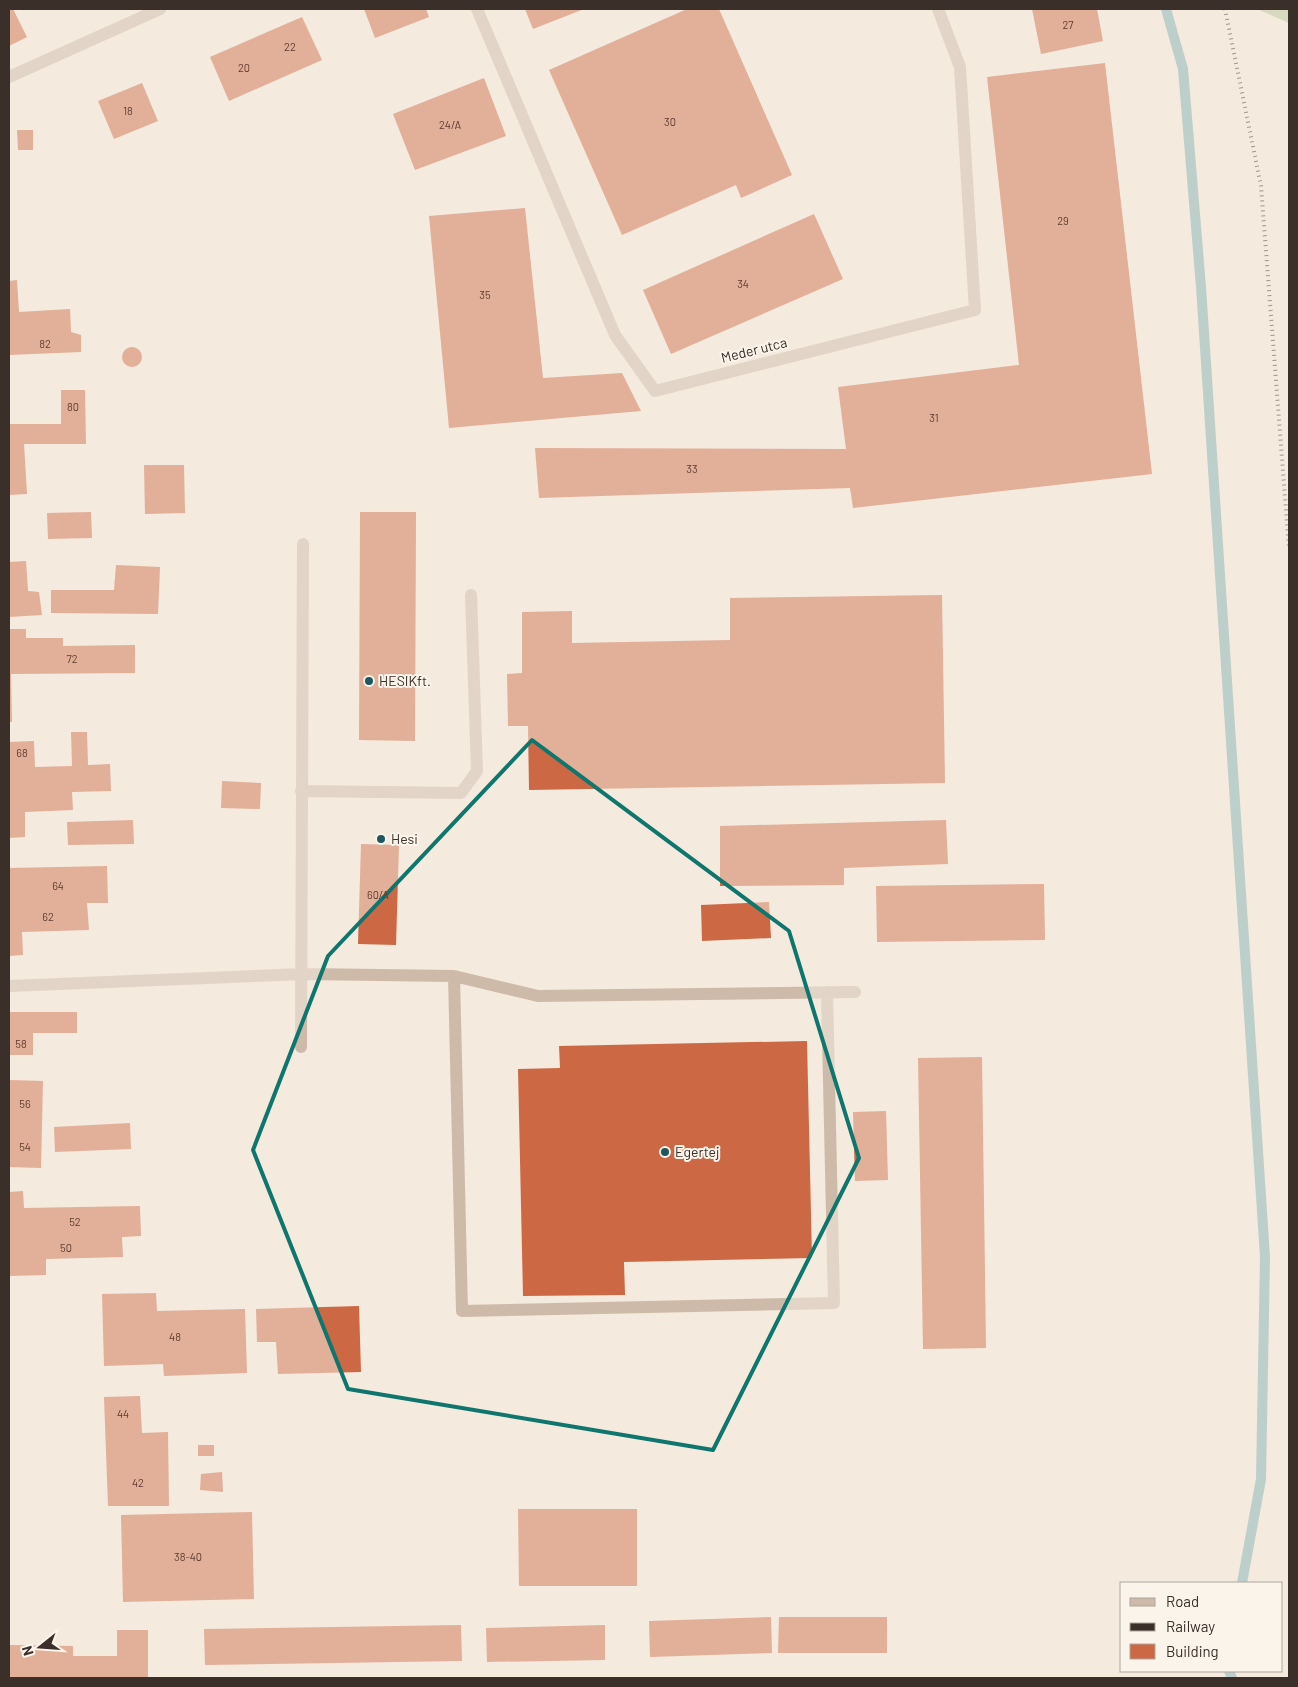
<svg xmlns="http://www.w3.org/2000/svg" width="1298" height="1687" font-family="Barlow,sans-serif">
<rect width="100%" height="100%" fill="#f4eade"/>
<path fill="#b6c49c" d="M1257,9H1289V23Z"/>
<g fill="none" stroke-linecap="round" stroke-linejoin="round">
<path stroke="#7bafb3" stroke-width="10" d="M1166,9L1183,69L1201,287L1265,1257L1261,1479L1242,1583
M1229,1671L1232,1678"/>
</g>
<path fill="#cc6843" d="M9,9H13L27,37L9,46Z
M364,9H426L429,17L375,38Z
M525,9H584L533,29Z
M687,9H719L792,175L741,198L736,185L622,235L549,70Z
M1032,9H1097L1103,41L1041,54Z
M302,17L322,60L229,101L210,57Z
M1105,63L1152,474L853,508L850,488L539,498L535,448L846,449L838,387L1019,365L987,77Z
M484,78L506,136L415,170L393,114Z
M142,83L158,121L114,139L98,101Z
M17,130H33V150H18Z
M525,208L543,378L622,373L641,411L449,428L429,216Z
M814,214L843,279L671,354L643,290Z
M17,280L19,312L70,309L71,332L81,335V352L9,355V281Z
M122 357a10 10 0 1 1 20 0a10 10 0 1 1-20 0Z
M61,390H85L86,444H24L27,494L9,495V424H61Z
M144,465H184L185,513L145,514Z
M91,512L92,538L48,539L47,513Z
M360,512H416L415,741L359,740Z
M26,561L28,591L39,592L42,615L9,617V562Z
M116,565L160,567L158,614L51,613V590H114Z
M942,595L945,783L529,790L528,726H508L507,674L522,673V612L572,611V643L730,640V598Z
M9,629H26V638H63V646L135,645V673L11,674L12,722H9Z
M71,732H87L88,765L110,764L111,791L72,792L73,810L25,812V837L9,838V742L34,741L35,767L72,766Z
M222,781L261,783L260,809L221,808Z
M133,820L134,844L68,845L67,822Z
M946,820L948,864L844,868V885L720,886V826Z
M361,844L399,845L396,945L358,944Z
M107,866L108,903H87L89,930L22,932L23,955L9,956V868Z
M1044,884L1045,940L877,942L876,886Z
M769,902L771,938L702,941L701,905Z
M9,1012H77V1033H33V1055H9Z
M807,1041L812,1258L624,1262L625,1295L523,1296L518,1069L560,1068L559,1046Z
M982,1057L986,1348L923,1349L918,1058Z
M9,1080L43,1081L41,1168L9,1167Z
M886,1111L888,1180L855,1181L853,1112Z
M130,1123L131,1149L55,1152L54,1127Z
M23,1191L24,1208L140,1206L141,1236L122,1237L123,1257L46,1259V1275L9,1276V1192Z
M156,1293L157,1311L245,1309L247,1373L164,1376L163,1364L104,1366L102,1294Z
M359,1306L361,1372L278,1374L276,1342H257L256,1309Z
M140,1396L142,1433L168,1432L169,1506H108L104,1397Z
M198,1445H214V1456H198Z
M222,1472L223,1492L200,1490L201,1474Z
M518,1509H637V1586H519Z
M252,1512L254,1599L123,1602L121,1515Z
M771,1617L772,1653L650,1657L649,1621Z
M779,1617H887V1653H778Z
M461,1625L462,1661L205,1665L204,1629Z
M605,1625V1660L487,1662L486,1628Z
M117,1630H148V1678H9V1645L73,1646V1656H117Z"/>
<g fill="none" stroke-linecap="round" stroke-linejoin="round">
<path stroke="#cdbaa9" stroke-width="12" d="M477,9L615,335L655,391L975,310L960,67L938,9
M301,791L461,793L477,771L471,595
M454,976L462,1311L834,1303L827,992
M9,986L303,974L454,976L538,996L855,992
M301,1047L303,544"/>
<path stroke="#cdbaa9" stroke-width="12" d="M9,77L160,9"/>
<path stroke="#3a2f29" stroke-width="4" stroke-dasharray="1 4" stroke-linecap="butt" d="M1225,9L1261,186L1289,549"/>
</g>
<path d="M0 0H1298V1687H0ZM532,740L789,931L859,1158L713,1450L348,1389L253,1150L328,956Z" fill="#f4eade" fill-opacity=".55" fill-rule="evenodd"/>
<path fill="none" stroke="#0f766e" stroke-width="4" stroke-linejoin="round" d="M532,740L789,931L859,1158L713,1450L348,1389L253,1150L328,956Z"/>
<g fill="#1c585e" stroke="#fbf4eb" stroke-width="2">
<circle cx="369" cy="681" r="5"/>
<circle cx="381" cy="839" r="5"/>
<circle cx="665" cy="1152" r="5"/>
</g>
<g text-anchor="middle" stroke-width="4" stroke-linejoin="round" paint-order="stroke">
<g font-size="11" fill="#5e3d30">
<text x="1068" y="29">27</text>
<text x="290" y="51">22</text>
<text x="244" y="72">20</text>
<text x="128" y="115">18</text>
<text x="670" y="126">30</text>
<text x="450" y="129">24/A</text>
<text x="1063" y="225">29</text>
<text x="743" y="288">34</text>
<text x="485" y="299">35</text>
<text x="45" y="348">82</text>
<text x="73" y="411">80</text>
<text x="934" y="422">31</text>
<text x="692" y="473">33</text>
<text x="72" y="663">72</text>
<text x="22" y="757">68</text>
<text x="58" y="890">64</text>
<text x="378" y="899">60/A</text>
<text x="48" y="921">62</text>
<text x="21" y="1048">58</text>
<text x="25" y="1108">56</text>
<text x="25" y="1151">54</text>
<text x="75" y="1226">52</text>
<text x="66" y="1252">50</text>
<text x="175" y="1341">48</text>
<text x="123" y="1418">44</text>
<text x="138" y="1487">42</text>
<text x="188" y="1561">38-40</text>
</g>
<g font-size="14" fill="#3a2f29" stroke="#fbf4eb">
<text transform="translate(754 350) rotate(-14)" y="5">Meder utca</text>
</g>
<g font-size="14" fill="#3a2f29" stroke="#fbf4eb" text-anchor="start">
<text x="379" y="686">HESIKft.</text>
<text x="391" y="844">Hesi</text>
<text x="675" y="1157">Egertej</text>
</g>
</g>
<rect width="1298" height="1687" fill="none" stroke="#3a2f29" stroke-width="20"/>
<rect x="1120" y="1582" width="162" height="90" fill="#fbf4eb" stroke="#aea59d"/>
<rect x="1130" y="1598" width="25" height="8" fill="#cdbaa9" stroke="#aea59d"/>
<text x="1166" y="1607" font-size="15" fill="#3a2f29">Road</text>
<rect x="1130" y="1623" width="25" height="8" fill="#3a2f29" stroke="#aea59d"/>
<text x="1166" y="1632" font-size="15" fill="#3a2f29">Railway</text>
<rect x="1130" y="1644" width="25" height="15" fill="#cc6843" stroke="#aea59d"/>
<text x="1166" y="1657" font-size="15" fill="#3a2f29">Building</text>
<g transform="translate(40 1647) rotate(253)" stroke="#fbf4eb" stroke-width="4" paint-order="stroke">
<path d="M0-4L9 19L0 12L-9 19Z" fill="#3a2f29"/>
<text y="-8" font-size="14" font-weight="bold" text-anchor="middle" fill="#3a2f29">N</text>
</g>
</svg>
